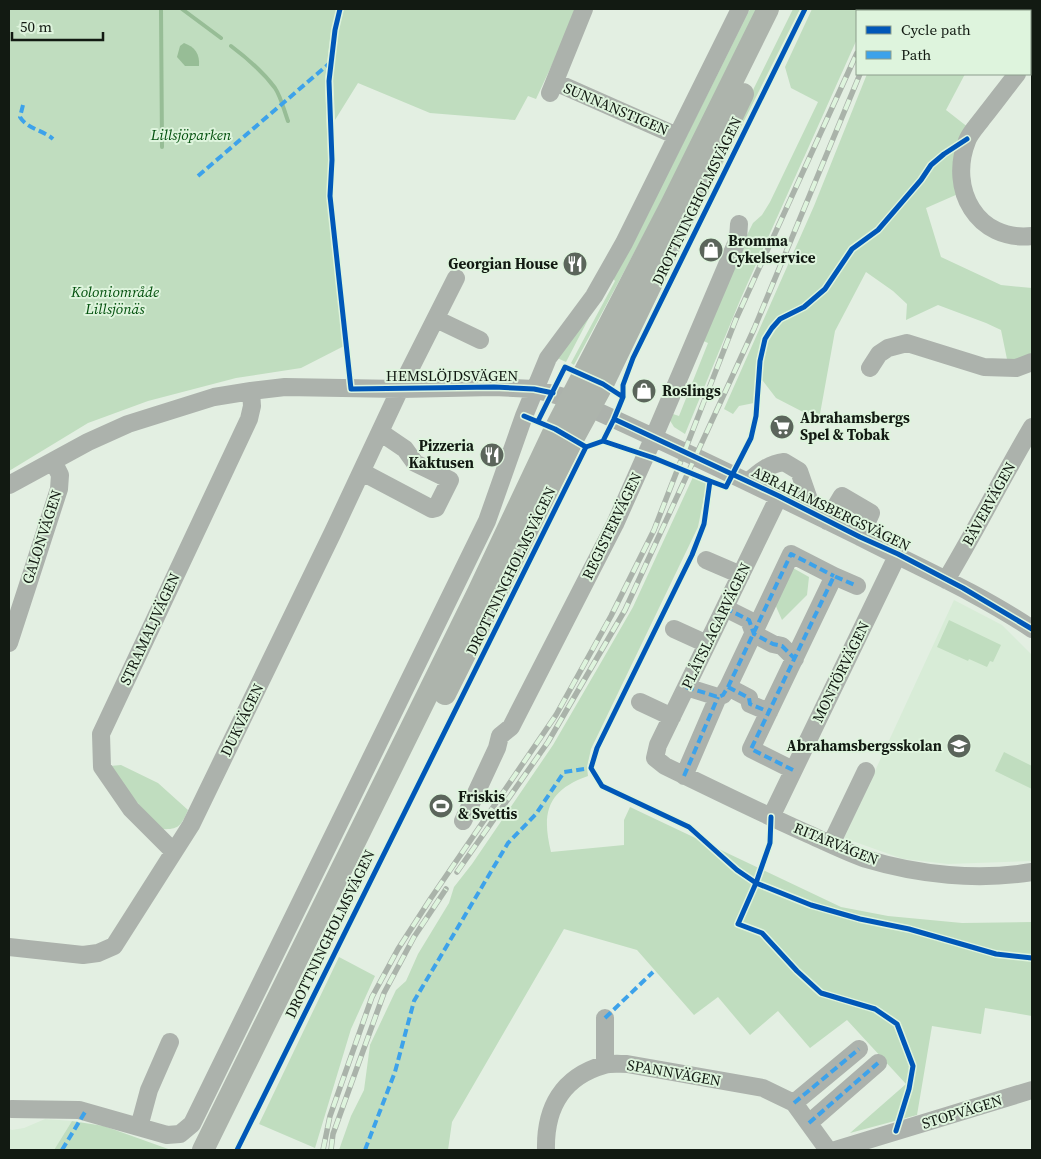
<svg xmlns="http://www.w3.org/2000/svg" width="1041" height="1159" font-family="'Source Serif 4',serif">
<rect width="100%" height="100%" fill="#e3efe2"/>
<path fill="#d8ecd7" d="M954,600L1002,625L1032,655V861L948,864L903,859L844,838Z
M45,1119L72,1121L54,1150H9V1129L12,1130L24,1128Z"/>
<path fill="#c0ddbf" d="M9,9H578L536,99L528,96L515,120L430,113L358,83L335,120L331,32L325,80L330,203L346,345L301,368L236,378L148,401L88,423L9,471Z
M750,9H759L648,227L574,365L571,363L615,281L611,276L629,251Z
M793,9H800L705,199L713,171Z
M812,9H870L869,11H857V39L741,298L685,434L674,427L669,419L670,413L679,416L708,343L701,340L743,243L753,223L762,215L770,202L818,102L791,88L785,67Z
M893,9H998L997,11H892Z
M867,74H965L946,110L969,128L958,194L926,208L941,257L1001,285L1032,288V353L1016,364H1008L1001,330L986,323L938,305L906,320L907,304L893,291L866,272L835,331L820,414L805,413L776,398L756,372L754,403L739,406L733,414L724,409L814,206Z
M592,312L566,362L553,356Z
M693,477L707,482L698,527L591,749L587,767L588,776C548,790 541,812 551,852L624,845V820L630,807L841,907L888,916L962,923L1032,922V1016L985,1008L981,1034L932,1026L917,1115L850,1133L906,1084L847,1020L810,1048L778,1011L750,1035L718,997L694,1015L637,950L564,929L452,1122L448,1150H339L351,1116L364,1090L370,1045L396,990L406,981L418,954L449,903L454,887L472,864L553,745L603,659L633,607Z
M793,568L809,577L807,595L782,620L774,602Z
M949,620L1001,645L993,662L990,661L987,667L969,659L968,661L937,647Z
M1004,752L1032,766V789L995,771Z
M121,765L158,783L188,810C181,826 179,830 161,829L116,779L110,766Z
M339,957L375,976L351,1029L315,1148L259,1124Z
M72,1121L104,1126L171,1150H54Z"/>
<path fill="#97bd96" d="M184,43C195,47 200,54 199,66H185L177,57L180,46Z"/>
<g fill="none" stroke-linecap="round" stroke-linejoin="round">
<path stroke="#97bd96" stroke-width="4" d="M161,9L162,147
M182,9L221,38
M231,46C247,58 263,72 275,88C281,97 284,110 288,121"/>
<path stroke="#acb2ac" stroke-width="18" d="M1030,56L1032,53
M1017,74C1005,89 994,104 982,119C977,126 970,133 967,141C948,189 977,242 1032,236
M555,82L677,136
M550,93L584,9
M436,319L480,340
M870,368L879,354L888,348L907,343L984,367L1016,368L1032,362
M590,408C680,449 769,492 858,536C916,566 977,592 1032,629
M362,472L432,509L436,508L450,480L415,463L405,449L380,432
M748,482C760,471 769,464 784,462L799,471L814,514
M9,485L88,442L128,424L214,397L251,391L285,387L400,389L494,387L534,389L571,399
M779,496L658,745L655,758L665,766C712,789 759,812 806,833C826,842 846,852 866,859C919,875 978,881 1032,872
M827,521L842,496L871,513L860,537
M706,560L741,575
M946,580C976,530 1002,478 1032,427
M725,608L749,620L754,634L773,644L782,646L795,659
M674,629L707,644
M9,643L59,489L60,475L53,461
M686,687L718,697L723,695L728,687L791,554L834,576
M728,687L749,698L750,704L769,712
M640,702L672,717
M793,770L751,749L834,576L857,586
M684,776L718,697
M771,817L898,554
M463,821L497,748L500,736L511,727L615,524L653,439L738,239L739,224
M831,844L866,771
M174,852L131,809L102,767L101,734L249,419L252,406L251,391
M9,947L83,955L98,953L114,946L191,825L333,532L400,389L456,278
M605,1064V1018
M794,1103L859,1049
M11,1109L79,1110L167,1135L180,1134L192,1124L487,521L524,416L548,358L594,296L624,243L740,9
M809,1123L878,1063
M139,1127L149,1090L170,1042
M546,1150C545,1108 562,1077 604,1065C611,1063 619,1064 627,1064L763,1088L794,1103L828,1150
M835,1150L1032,1090"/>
<path stroke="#adb4ac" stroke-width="22" d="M445,694L573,439L603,384L743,94
M203,1150L478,592L555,429L672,203L768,9"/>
<defs>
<path id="rail" d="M876,11L877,9
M886,11L887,9
M457,872L548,742L625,610L754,329L860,74
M323,1150L330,1116L372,997L398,949L431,898L556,715L611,616L654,530L736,319L857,53
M331,1150L333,1134L384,993L414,937L446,889"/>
</defs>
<use href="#rail" stroke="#aab3aa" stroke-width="5.5"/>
<use href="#rail" stroke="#def4dd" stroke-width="4" stroke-dasharray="11" stroke-linecap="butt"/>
<path stroke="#3da2ea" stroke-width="4" stroke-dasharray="8 4" stroke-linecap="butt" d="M23,105L20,117C27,129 43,130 53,139
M198,176L331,62
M725,608L749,620L754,634L773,644L782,646L795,659
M686,687L718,697L723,695L728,687L791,554L834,576
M728,687L749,698L750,704L769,712
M793,770L751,749L834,576L857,586
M684,776L718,697
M605,1018L653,972
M794,1103L859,1049
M809,1123L878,1063
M62,1150L85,1112
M365,1150L395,1072L414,1001L508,843L536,814L564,772L591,768"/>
<defs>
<path id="cycleway" d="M340,9L335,30L329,81L332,160L330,196L351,389L494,387L534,389L553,393
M524,416L555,429L586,447
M614,419L779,496L860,537L898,554L963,588L1032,629
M538,421L565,367L603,384L623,397
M603,441L654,458L710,481
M771,817L770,843L756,883L811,905L860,919L909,929L996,954L1032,958
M896,1131L909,1089L913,1066L897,1024L875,1009L821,993L797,971L762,933L738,924L756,883L737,870L689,827L602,786L591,768L597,748L692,555L704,524L710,481L726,487L751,438L756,416L760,361L765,339L772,328L780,319L804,307L825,289L852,249L878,230L921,180L931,165L944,154L967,139
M237,1150L586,447L603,441L614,419L623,397V385L633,358L805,9"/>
</defs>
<use href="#cycleway" stroke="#def4dd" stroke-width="8"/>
<use href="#cycleway" stroke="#0057b8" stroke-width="5"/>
</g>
<defs>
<symbol id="shop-disc" viewBox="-11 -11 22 22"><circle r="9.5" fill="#5b655b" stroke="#def4dd"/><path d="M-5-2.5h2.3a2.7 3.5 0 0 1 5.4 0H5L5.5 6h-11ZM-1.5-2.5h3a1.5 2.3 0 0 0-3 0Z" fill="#fff"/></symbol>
<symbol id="restaurant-disc" viewBox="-11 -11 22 22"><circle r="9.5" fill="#5b655b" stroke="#def4dd"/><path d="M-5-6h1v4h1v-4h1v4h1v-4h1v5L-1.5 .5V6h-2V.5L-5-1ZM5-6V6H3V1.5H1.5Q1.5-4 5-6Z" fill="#fff"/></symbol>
<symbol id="supermarket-disc" viewBox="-11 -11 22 22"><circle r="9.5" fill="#5b655b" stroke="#def4dd"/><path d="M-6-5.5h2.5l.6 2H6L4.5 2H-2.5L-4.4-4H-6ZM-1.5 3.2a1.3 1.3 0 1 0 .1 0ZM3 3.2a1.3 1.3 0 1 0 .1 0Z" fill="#fff"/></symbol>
<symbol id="school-disc" viewBox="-11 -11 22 22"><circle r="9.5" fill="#5b655b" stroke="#def4dd"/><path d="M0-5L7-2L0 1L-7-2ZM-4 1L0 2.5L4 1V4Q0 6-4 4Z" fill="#fff"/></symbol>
<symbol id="stadium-disc" viewBox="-11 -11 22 22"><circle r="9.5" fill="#5b655b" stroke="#def4dd"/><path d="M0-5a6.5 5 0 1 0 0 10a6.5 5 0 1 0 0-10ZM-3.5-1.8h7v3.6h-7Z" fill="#fff"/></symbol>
</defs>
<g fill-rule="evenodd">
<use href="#shop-disc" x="697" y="236" width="28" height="28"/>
<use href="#restaurant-disc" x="561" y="250" width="28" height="28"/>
<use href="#shop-disc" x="630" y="377" width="28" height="28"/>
<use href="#supermarket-disc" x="768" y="413" width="28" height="28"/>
<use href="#restaurant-disc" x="478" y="441" width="28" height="28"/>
<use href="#school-disc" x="945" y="732" width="28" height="28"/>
<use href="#stadium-disc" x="427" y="792" width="28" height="28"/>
</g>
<g text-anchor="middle" stroke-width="4" stroke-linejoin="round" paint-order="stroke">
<g font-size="15" fill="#121a12" stroke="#def4dd">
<text transform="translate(616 109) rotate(23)" y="5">SUNNANSTIGEN</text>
<text transform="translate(697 201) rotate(-64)" y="5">DROTTNINGHOLMSVÄGEN</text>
<text x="452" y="381">HEMSLÖJDSVÄGEN</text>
<text transform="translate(989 504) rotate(-61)" y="5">BÄVERVÄGEN</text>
<text transform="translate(831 509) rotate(26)" y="5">ABRAHAMSBERGSVÄGEN</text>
<text transform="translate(612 526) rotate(-64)" y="5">REGISTERVÄGEN</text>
<text transform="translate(42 537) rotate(-72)" y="5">GALONVÄGEN</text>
<text transform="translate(511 571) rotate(-64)" y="5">DROTTNINGHOLMSVÄGEN</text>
<text transform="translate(716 626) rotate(-64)" y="5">PLÅTSLAGARVÄGEN</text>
<text transform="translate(150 629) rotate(-65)" y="5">STRAMALJVÄGEN</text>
<text transform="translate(841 672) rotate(-64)" y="5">MONTÖRVÄGEN</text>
<text transform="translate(242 720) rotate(-64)" y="5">DUKVÄGEN</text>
<text transform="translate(836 844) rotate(22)" y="5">RITARVÄGEN</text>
<text transform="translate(330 934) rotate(-64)" y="5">DROTTNINGHOLMSVÄGEN</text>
<text transform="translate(674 1073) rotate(10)" y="5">SPANNVÄGEN</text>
<text transform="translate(962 1112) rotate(-17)" y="5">STOPVÄGEN</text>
</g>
<g font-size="15" font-style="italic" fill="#02500d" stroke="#def4dd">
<text x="191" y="140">Lillsjöparken</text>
<text x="115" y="297">Koloniområde<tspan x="115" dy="17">Lillsjönäs</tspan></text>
</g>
<g font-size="15" font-weight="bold" fill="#121a12" stroke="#def4dd" text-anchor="start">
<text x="728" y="246">Bromma<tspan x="728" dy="17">Cykelservice</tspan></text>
<text x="558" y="269" text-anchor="end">Georgian House</text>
<text x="662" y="396">Roslings</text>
<text x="800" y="423">Abrahamsbergs<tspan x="800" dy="17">Spel &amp; Tobak</tspan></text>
<text x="474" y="451" text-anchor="end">Pizzeria<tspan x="474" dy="17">Kaktusen</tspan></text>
<text x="942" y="751" text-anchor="end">Abrahamsbergsskolan</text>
<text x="458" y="802">Friskis<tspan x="458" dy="17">&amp; Svettis</tspan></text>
</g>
</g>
<rect width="1041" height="1159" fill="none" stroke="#121a12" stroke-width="20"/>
<rect x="856" y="10" width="175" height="65" fill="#def4dd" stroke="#8c9d8c"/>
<rect x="866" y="26" width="25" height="8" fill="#0057b8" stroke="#8c9d8c"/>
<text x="901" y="35" font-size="15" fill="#121a12">Cycle path</text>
<rect x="866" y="51" width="25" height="8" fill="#3da2ea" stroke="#8c9d8c"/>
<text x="901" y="60" font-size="15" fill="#121a12">Path</text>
<path d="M12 32v8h91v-8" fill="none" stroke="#121a12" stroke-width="2.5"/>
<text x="20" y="32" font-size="15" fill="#121a12" stroke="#def4dd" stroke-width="4" paint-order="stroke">50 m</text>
</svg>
